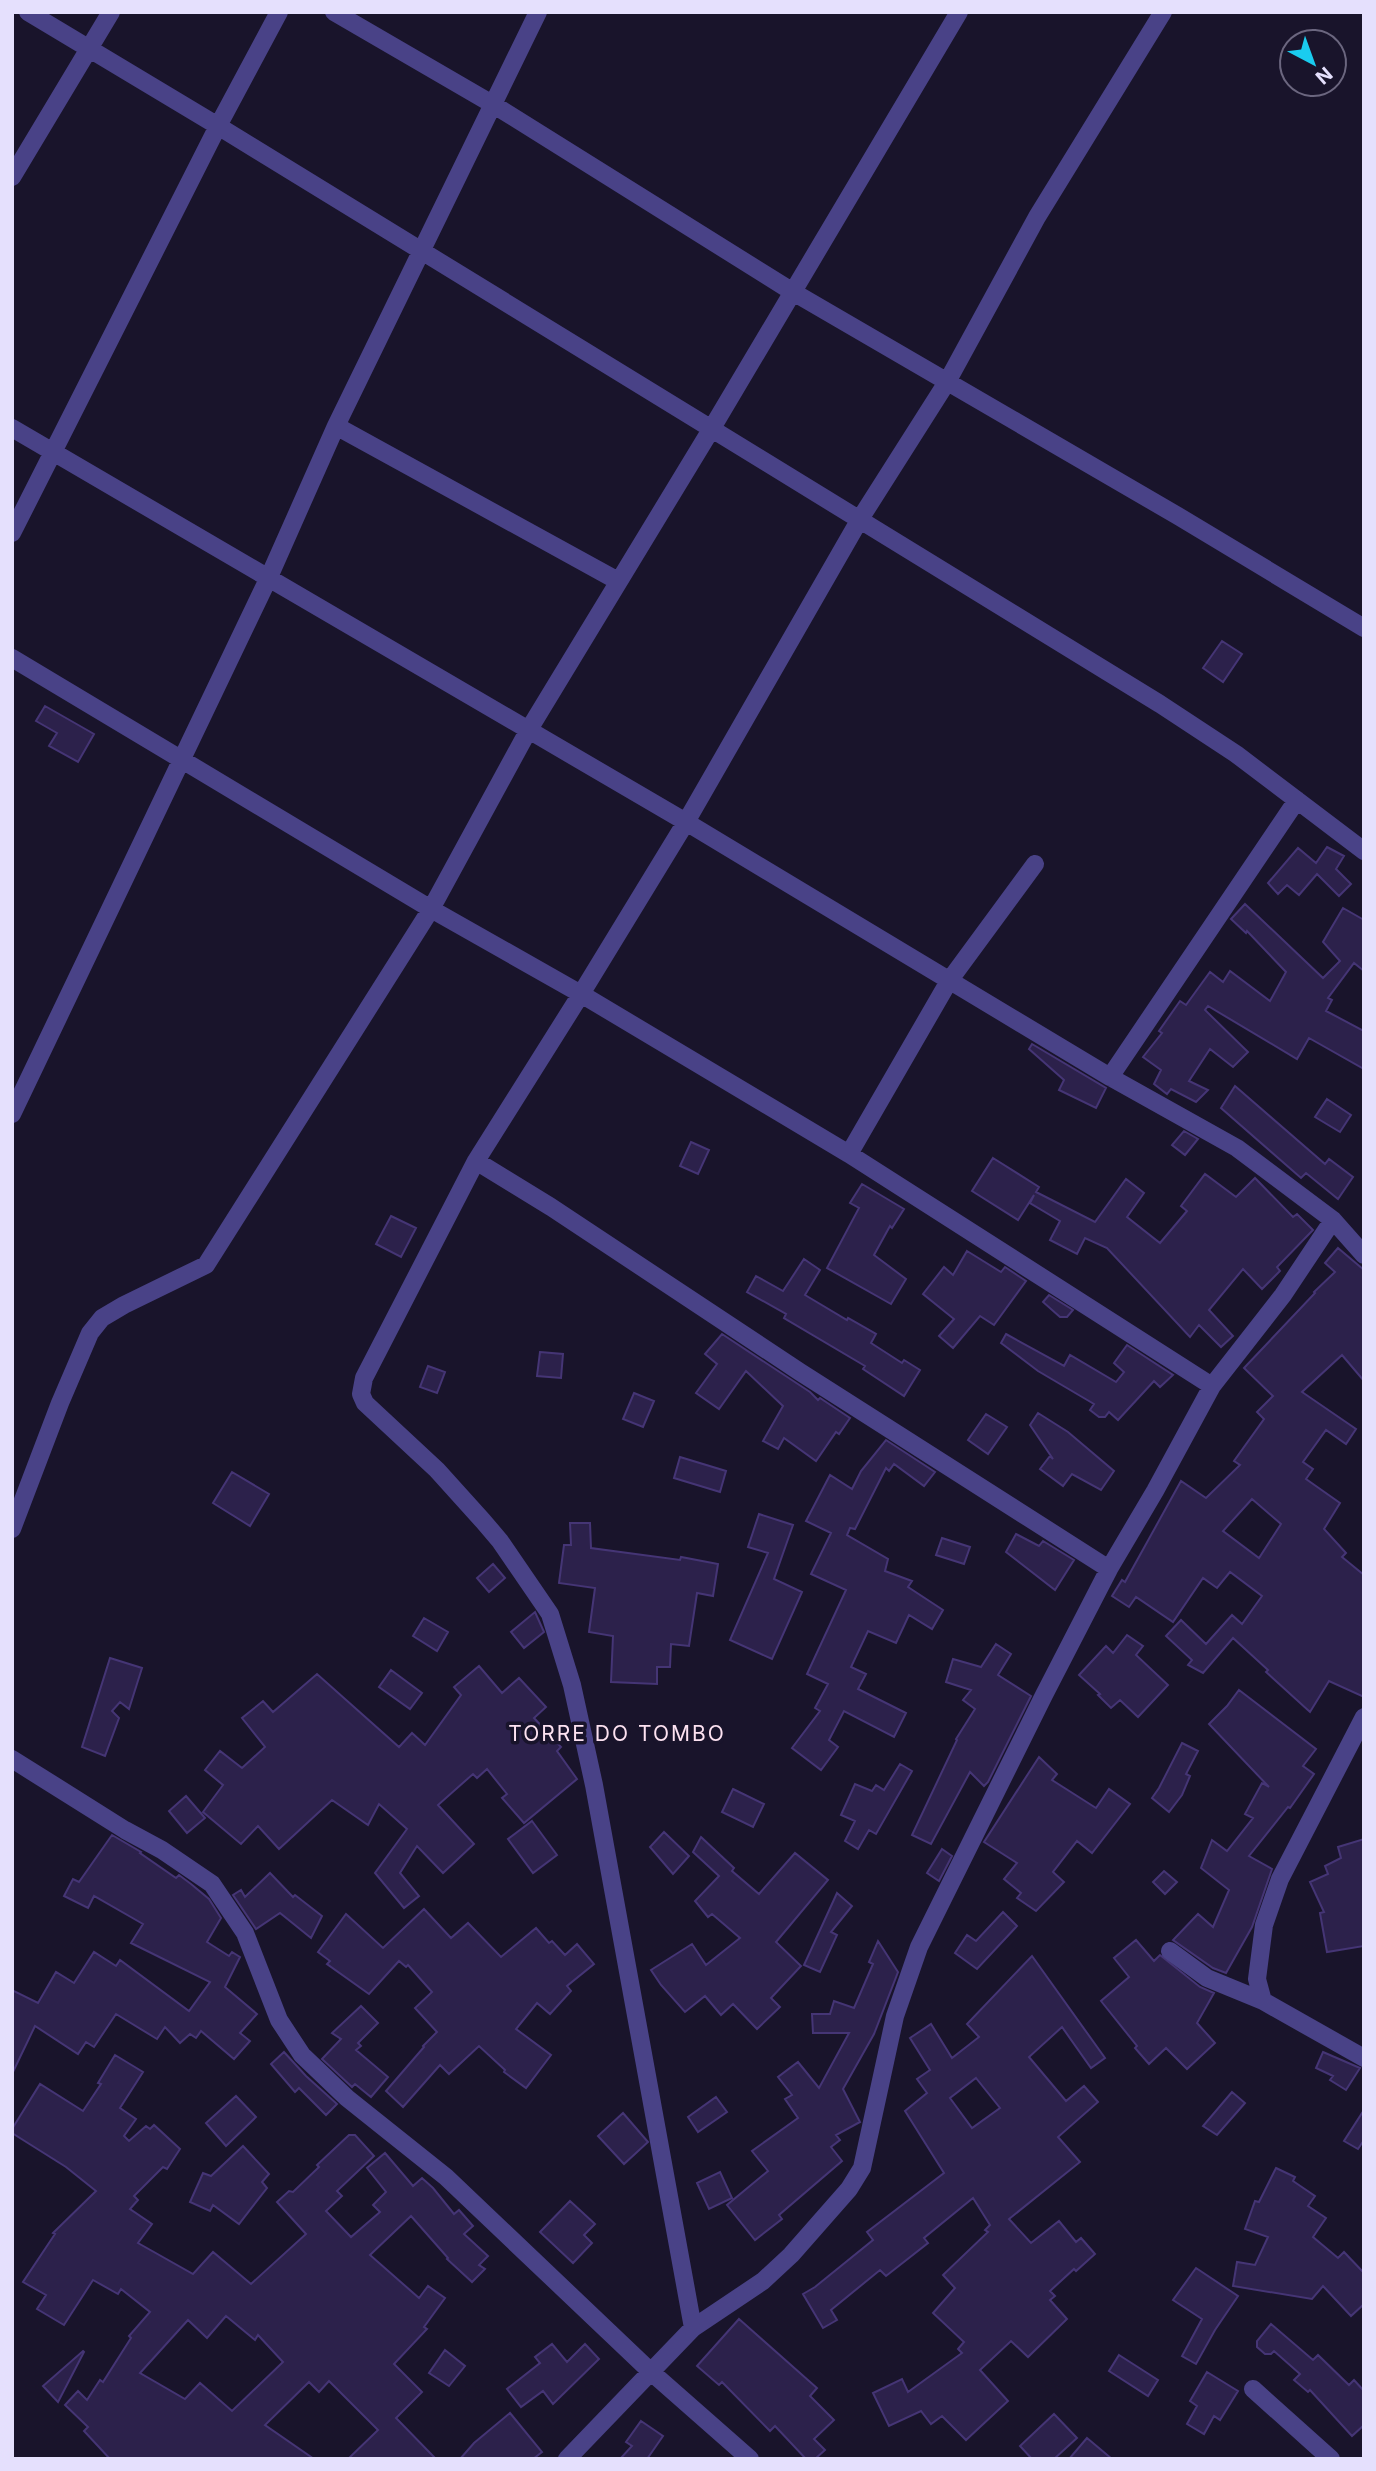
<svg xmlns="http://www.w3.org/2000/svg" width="1376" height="2471" font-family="Inter,sans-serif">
<rect width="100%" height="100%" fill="#19142b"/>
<path fill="#2c214b" stroke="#453575" stroke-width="2" fill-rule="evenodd" d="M1222,641L1242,654L1223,682L1203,668Z
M45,706L94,734L78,762L49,746L57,733L36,721Z
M1327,847L1344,856L1336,869L1351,884L1339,896L1317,874L1299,895L1287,885L1278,894L1268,883L1298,848L1316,863Z
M1245,904L1323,978L1340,961L1323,942L1343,908L1364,920V971L1354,963L1328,998L1332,1000L1326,1011L1364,1031V1069L1309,1038L1297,1059L1208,1006L1205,1010L1248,1052L1233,1067L1210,1049L1189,1081L1208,1090L1196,1102L1171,1089L1167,1094L1154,1084L1161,1070L1143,1057L1162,1033L1159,1031L1180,1001L1186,1005L1210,972L1223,982L1230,971L1270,1001L1286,972L1247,931L1246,933L1231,919Z
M1032,1044L1106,1088L1096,1108L1059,1090L1064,1080L1029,1049Z
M1235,1086L1325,1164L1329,1159L1353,1177L1338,1199L1306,1173L1301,1178L1221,1108Z
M1327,1099L1351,1115L1340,1132L1315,1117Z
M1184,1131L1198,1139L1185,1155L1172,1145Z
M691,1142L709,1150L698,1174L680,1166Z
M993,1158L1039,1187L1036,1192L1095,1222L1126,1179L1144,1193L1127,1217L1160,1243L1187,1211L1181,1206L1205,1174L1236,1197L1255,1178L1293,1217L1297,1214L1313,1230L1277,1267L1280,1271L1262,1289L1243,1269L1209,1310L1233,1336L1221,1347L1199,1325L1190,1337L1107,1248L1085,1238L1077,1254L1050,1240L1060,1221L1030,1203L1034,1195L1018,1220L972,1191Z
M862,1184L904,1209L892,1228L890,1226L874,1255L906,1279L891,1304L827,1268L859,1208L850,1203Z
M391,1216L416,1228L401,1257L376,1244Z
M1338,1248L1364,1270V1381L1342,1355L1302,1392L1356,1429L1346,1444L1326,1430L1303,1462L1313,1469L1306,1479L1340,1503L1324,1529L1346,1553L1342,1557L1364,1575V1697L1329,1681L1310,1712L1266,1672L1268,1670L1233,1638L1203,1673L1188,1665L1192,1660L1166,1636L1181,1620L1206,1644L1232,1615L1242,1624L1262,1596L1230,1572L1217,1588L1203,1578L1173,1622L1136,1597L1129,1607L1112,1596L1122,1580L1125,1582L1181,1481L1206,1498L1240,1465L1234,1461L1264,1419L1257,1412L1273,1396L1244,1368L1315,1293L1314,1292L1335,1272L1325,1263ZM1252,1499L1281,1524L1259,1558L1223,1531Z
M967,1251L1001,1272L1005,1267L1026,1281L994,1325L980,1316L953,1348L939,1336L954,1319L923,1294L944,1267L953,1275Z
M804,1259L820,1270L805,1295L847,1320L848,1318L876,1334L871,1343L902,1363L904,1360L920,1370L904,1396L863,1369L865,1366L784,1318L786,1314L747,1292L756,1276L783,1291Z
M1049,1295L1073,1310L1067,1317H1060L1043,1302Z
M722,1334L810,1392L818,1400L820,1398L850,1418L839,1434L836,1432L816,1461L784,1438L778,1449L763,1441L783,1406L746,1371L719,1409L696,1393L717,1364L705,1354Z
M1006,1334L1064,1366L1070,1355L1116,1382L1124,1372L1114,1363L1127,1345L1173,1375L1160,1387L1154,1381L1118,1420L1109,1412L1105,1417H1099L1090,1410L1094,1404L1038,1371L1001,1343Z
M540,1352L563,1354L561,1378L537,1376Z
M428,1366L445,1372L437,1393L420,1387Z
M634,1393L654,1401L643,1427L623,1419Z
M1038,1413L1068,1432L1114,1471L1101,1490L1072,1474L1063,1486L1040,1469L1050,1456L1053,1459L1030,1425Z
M986,1414L1007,1427L988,1454L968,1440Z
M886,1440L935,1472L924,1486L894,1464L889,1471L886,1468L855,1529L850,1528L847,1535L888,1559L885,1571L912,1581L908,1587L943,1610L932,1629L909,1615L896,1643L868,1631L851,1667L866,1674L858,1689L906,1713L894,1737L844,1711L829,1740L838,1747L821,1770L792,1748L820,1711L815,1708L828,1684L807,1674L846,1590L811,1574L831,1533L806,1521L830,1475L852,1489L861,1471Z
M680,1457L726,1471L720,1492L674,1478Z
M232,1472L269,1494L250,1526L213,1503Z
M759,1514L793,1525L774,1579L802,1592L772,1659L730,1640L768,1553L748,1547Z
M570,1523H590L591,1548L680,1560L681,1557L718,1564L713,1596L697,1593L689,1646L671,1644L670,1667H657V1684L611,1682L613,1636L589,1632L595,1588L559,1583L564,1545H571Z
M1016,1534L1039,1546L1043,1541L1074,1560L1055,1590L1006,1552Z
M942,1538L970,1547L964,1564L936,1555Z
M493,1564L505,1578L489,1592L477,1578Z
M535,1612L544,1632L524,1648L511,1632Z
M424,1618L448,1632L437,1651L413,1636Z
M1127,1635L1143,1646L1136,1655L1168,1685L1138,1717L1120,1700L1111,1708L1098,1695L1100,1694L1079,1675L1106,1646L1113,1653Z
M996,1644L1011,1654L998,1675L1031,1696L988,1782L984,1786L970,1772L931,1844L912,1835L957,1740L956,1739L975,1709L963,1700L971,1690L946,1682L953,1659L981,1667Z
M110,1658L142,1668L129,1709L120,1702L112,1711L119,1718L105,1756L82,1747Z
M479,1666L502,1693L519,1678L546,1707L534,1718L561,1747L557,1751L577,1779L524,1823L502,1798L507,1794L487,1769L477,1778L473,1774L438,1805L474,1844L443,1873L417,1846L400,1873L419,1896L404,1908L375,1873L407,1829L379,1804L368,1825L332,1800L279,1849L258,1826L241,1844L203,1812L223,1785L205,1770L220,1751L242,1768L265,1747L242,1718L263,1701L273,1712L317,1674L399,1747L412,1733L425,1745L461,1695L454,1687Z
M391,1670L422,1693L410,1709L379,1687Z
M1239,1690L1316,1749L1303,1766L1314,1774L1290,1808L1288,1807L1249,1856L1272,1869L1252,1927L1226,1973L1213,1968L1173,1940L1198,1914L1213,1927L1229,1890L1201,1868L1212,1840L1227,1851L1253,1818L1245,1814L1262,1783L1269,1787L1209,1724L1227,1706Z
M1182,1743L1198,1751L1186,1774L1190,1776L1182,1795L1169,1812L1152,1798L1159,1788Z
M1039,1757L1057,1774L1052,1780L1096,1808L1109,1789L1130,1804L1092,1853L1077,1841L1053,1872L1064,1882L1036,1911L1017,1898L1021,1893L1004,1879L1017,1863L984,1842Z
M900,1764L912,1771L876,1834L869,1830L858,1849L845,1841L855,1821L841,1815L855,1784L872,1791L876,1785L884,1790Z
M733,1789L764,1804L753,1827L722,1812Z
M186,1796L205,1818L187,1833L169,1811Z
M532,1821L557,1855L533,1873L508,1839Z
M664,1832L689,1856L673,1874L650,1847Z
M112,1835L141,1852L140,1853L176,1878L179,1875L191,1884L209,1899L221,1918L207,1942L229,1956L232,1952L240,1957L225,1987L257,2014L240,2033L250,2041L234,2059L201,2031L196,2038L190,2034L180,2043L165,2027L157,2039L116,2014L94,2047L86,2042L78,2054L35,2026L12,2074V1990L38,2003L56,1972L74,1983L94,1952L116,1966L120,1960L189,2011L210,1982L131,1943L143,1924L94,1896L88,1908L64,1896L73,1879L79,1882Z
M701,1837L734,1868L732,1871L759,1894L795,1853L828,1880L776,1942L801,1966L771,1998L780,2007L757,2029L733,2004L721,2015L705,1996L685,2012L661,1985L651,1970L692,1944L706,1965L740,1938L712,1914L708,1917L695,1901L719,1876L693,1852Z
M1364,1839V1946L1327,1952L1320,1913L1324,1912L1310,1882L1328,1874L1325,1866L1341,1858L1338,1847Z
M942,1849L952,1856L939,1881L927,1873Z
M1164,1871L1177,1882L1165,1894L1153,1882Z
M270,1873L293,1897L295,1895L322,1916L311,1938L280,1913L256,1929L233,1895L241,1890L245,1897Z
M837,1893L852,1906L831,1932L837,1935L820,1972L804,1965Z
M424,1909L451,1938L468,1923L501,1957L536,1928L549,1943L552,1941L565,1955L577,1944L594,1964L567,1986L571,1991L550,2014L537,2003L516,2029L551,2055L526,2088L504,2072L505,2070L479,2046L449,2074L440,2065L403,2107L386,2091L424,2047L423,2046L437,2032L415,2008L432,1992L408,1965L406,1967L399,1961L369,1994L327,1964L330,1961L318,1952L346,1914L383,1948Z
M1003,1912L1017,1926L977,1969L955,1953L967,1935L976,1941Z
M1136,1940L1154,1961L1160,1955L1200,1987L1214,1993L1197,2023L1215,2043L1187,2069L1166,2048L1149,2064L1135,2048L1137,2046L1101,2001L1129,1977L1114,1958Z
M878,1941L898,1972L874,2034L843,2089L860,2122L836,2135L840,2140L831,2147L842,2161L779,2215L782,2219L755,2240L727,2205L768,2171L752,2151L798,2118L785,2099L792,2095L778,2077L798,2062L819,2088L849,2033H813L812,2014H830L834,2001L854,2008L873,1964L869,1962Z
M1032,1956L1105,2058L1091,2068L1062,2027L1029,2057L1066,2101L1084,2086L1098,2102L1058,2137L1080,2162L1009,2219L1031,2243L1059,2221L1076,2242L1081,2238L1095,2254L1076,2271L1074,2269L1050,2291L1055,2296L1050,2300L1067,2319L1028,2357L1011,2341L980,2370L1008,2401L966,2440L942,2416L931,2424L921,2411L889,2426L873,2393L902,2379L908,2392L962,2353L958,2349L964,2342L933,2313L955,2288L943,2275L988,2232L985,2230L990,2225L973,2198L924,2238L928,2243L886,2276L880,2270L831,2310L837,2320L823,2328L803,2294L815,2287L873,2240L867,2232L944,2173L905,2111L927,2093L917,2079L930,2070L910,2038L931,2024L952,2058L979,2037L967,2024ZM976,2078L1000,2108L972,2128L950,2098Z
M361,2006L378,2023L358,2043L361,2046L356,2050L388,2077L371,2097L355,2084L352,2087L322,2059L341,2039L332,2033Z
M284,2052L306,2076L337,2104L326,2115L299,2088L295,2092L271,2064Z
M1323,2052L1360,2068L1346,2090L1330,2080L1333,2076L1316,2068Z
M115,2055L143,2072L120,2108L136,2119L124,2136L129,2141L146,2126L150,2129L154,2125L180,2149L167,2169L163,2167L134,2196L138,2200L130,2209L152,2224L138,2243L193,2274L213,2252L251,2284L306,2234L277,2202L289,2191L293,2192L319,2167L317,2165L349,2135H355L374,2156L337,2191L342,2196L326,2211L351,2237L380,2212L373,2205L386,2192L367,2168L385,2153L413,2186L422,2178L433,2188L454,2214L459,2210L473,2226L464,2234L488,2256L479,2265L485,2269L472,2282L447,2259L448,2258L411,2216L370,2255L419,2298L428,2286L445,2298L424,2327L427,2329L394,2364L422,2392L396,2418L436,2459H348L378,2430L329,2381L319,2392L309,2382L265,2425L314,2459H110L84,2431L88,2427L65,2405L78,2391L87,2400L100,2380L103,2382L131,2338L129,2336L150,2312L121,2289L118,2294L93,2280L64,2325L37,2309L46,2295L23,2282L55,2234L53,2233L96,2191L66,2167L12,2133V2129L40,2084L83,2111L101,2084L98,2083ZM226,2316L255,2340L258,2335L283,2362L232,2411L200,2383L185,2399L140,2373L188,2320L207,2338Z
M1232,2092L1245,2103L1217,2135L1203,2126Z
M236,2096L256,2117L226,2146L206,2123Z
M716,2097L727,2112L698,2132L688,2117Z
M1364,2110V2140L1358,2149L1344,2141Z
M623,2113L648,2142L624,2164L598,2136Z
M243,2146L269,2174L262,2182L267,2188L239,2224L213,2205L210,2211L190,2202L203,2173L211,2176Z
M1276,2168L1295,2177L1293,2181L1315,2196L1308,2206L1326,2218L1313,2237L1338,2258L1344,2252L1364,2273V2304L1351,2316L1323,2286L1312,2299L1233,2286L1237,2262L1255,2265L1268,2237L1245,2229L1255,2201L1259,2202Z
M720,2172L732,2198L709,2209L697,2183Z
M570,2201L595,2224L584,2235L592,2243L573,2263L540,2232Z
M1196,2268L1238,2296L1215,2330L1196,2364L1182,2356L1202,2319L1173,2300Z
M739,2319L817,2388L810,2396L834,2420L814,2439L825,2450L815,2459H806L775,2426L770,2431L722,2382L719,2385L697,2366Z
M1271,2324L1313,2360L1318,2355L1349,2385L1354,2380L1364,2391V2425L1352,2436L1310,2390L1308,2392L1294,2380L1300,2374L1274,2351L1271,2354H1265L1257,2347V2341Z
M552,2344L567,2362L585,2344L599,2359L553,2404L543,2391L521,2407L507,2389L540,2363L535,2357Z
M445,2350L465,2366L449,2386L429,2373Z
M83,2351L84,2352L58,2402L43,2386Z
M1119,2355L1158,2380L1148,2396L1109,2371Z
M1207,2372L1238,2391L1220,2420L1214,2416L1204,2434L1187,2424L1197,2406L1190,2401Z
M510,2413L542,2452L533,2459H460L474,2443Z
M1054,2414L1077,2438L1054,2459H1032L1020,2446Z
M641,2421L663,2436L647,2459H620L632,2446L626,2442Z
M1087,2438L1112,2459H1069Z"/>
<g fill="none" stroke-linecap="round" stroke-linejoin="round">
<path stroke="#494287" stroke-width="18" d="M28,12L218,126L1160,704L1236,754L1364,851
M334,12L494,105L793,292L1178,516L1364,628
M12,177L111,12
M336,426L618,581
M12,428L686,822L1110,1077L1237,1148L1333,1220L1364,1255
M12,533L218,126L279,12
M12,658L431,909L581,994L849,1154L1212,1386
M1110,1077L1297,800
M12,1114L269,577L336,426L538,12
M849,1154L949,981L1035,864
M476,1161L551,1207L800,1372L1109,1569
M12,1529L60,1403L90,1333L102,1318L124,1305L206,1265L431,909L528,731L712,428L959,12
M12,1759L125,1830L162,1850L212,1884L245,1933L279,2020L302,2055L347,2098L446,2177L650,2371L750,2459
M1170,1951L1207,1978L1263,2001L1364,2058
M1263,2001L1257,1979L1264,1925L1280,1879L1364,1717
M693,2328L594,1785L572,1685L550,1614L500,1541L483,1521L437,1470L365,1403L361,1394L364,1378L476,1161L581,994L686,822L860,519L947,382L1037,217L1163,12
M1253,2389L1331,2459
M567,2459L693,2328L763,2281L791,2255L849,2189L862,2168L895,2016L919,1947L1044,1695L1109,1569L1155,1491L1212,1386L1283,1295L1333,1220"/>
</g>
<g text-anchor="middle" stroke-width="7" stroke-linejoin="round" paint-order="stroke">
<g font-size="21" letter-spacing="2" fill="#fde2f1" stroke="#19142b">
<text x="617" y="1741">TORRE DO TOMBO</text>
</g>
</g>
<rect width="1376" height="2471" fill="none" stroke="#e5e0fd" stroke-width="28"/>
<g transform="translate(1313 63) rotate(139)"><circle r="33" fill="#19142b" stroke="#6b667f" stroke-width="2"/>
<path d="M0-5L12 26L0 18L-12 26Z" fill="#1accef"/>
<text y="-10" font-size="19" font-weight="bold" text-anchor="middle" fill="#e5e0fd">N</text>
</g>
</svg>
